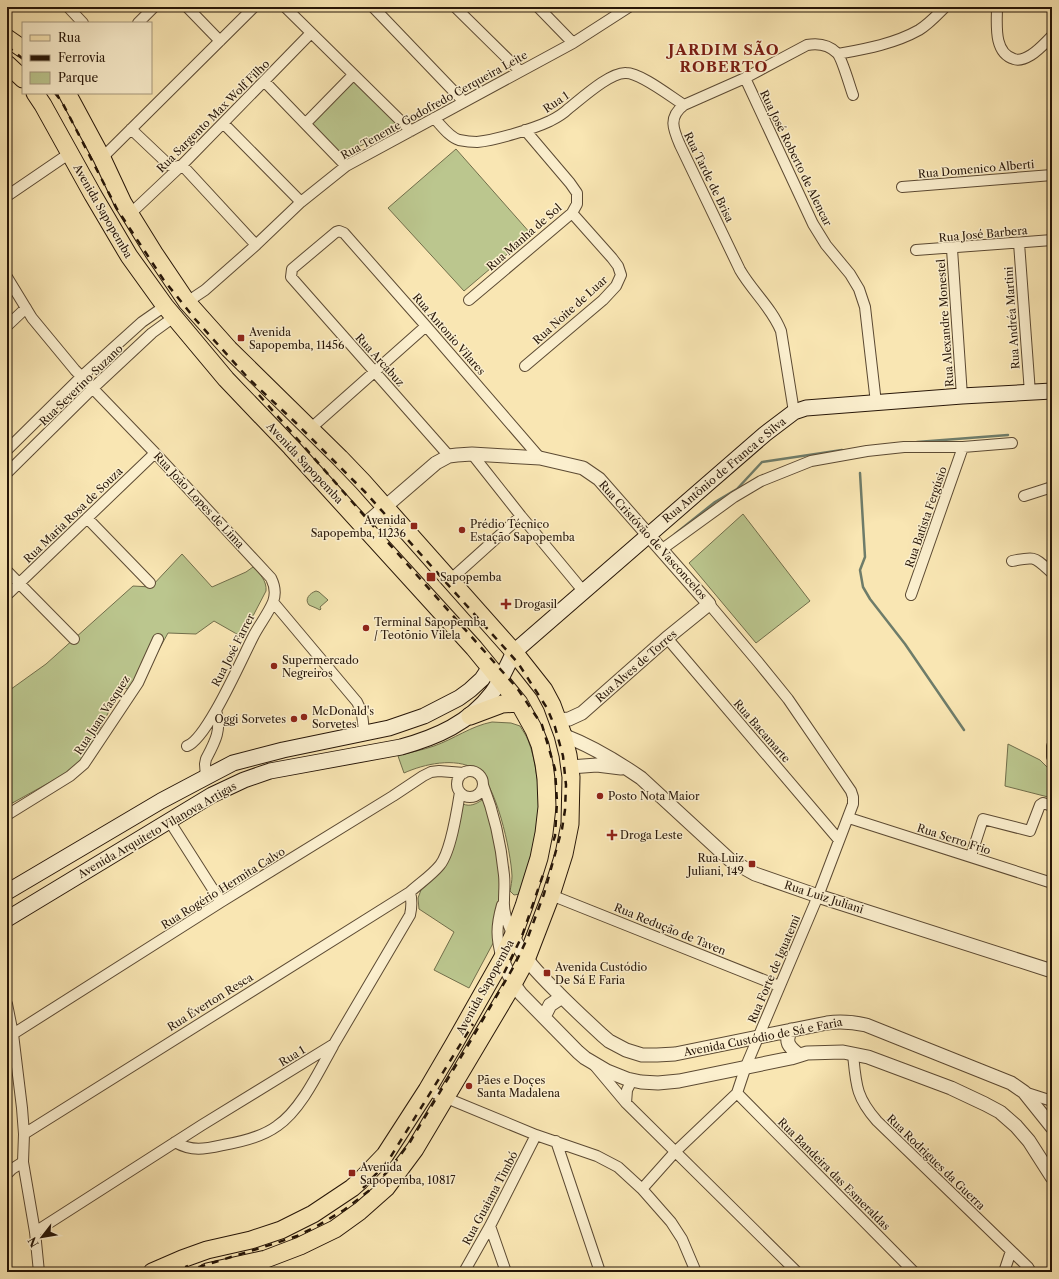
<svg xmlns="http://www.w3.org/2000/svg" width="1059" height="1279" font-family="'Libre Caslon Text',serif">
<rect width="100%" height="100%" fill="#f9e6b3"/>
<filter id="stains"><feTurbulence type="fractalNoise" baseFrequency=".005" numOctaves="4"/><feColorMatrix values="0 0 0 0 .2 0 0 0 0 .09 0 0 0 0 .02 0 0 0 .5 -.17"/></filter>
<radialGradient id="worn" r=".72"><stop offset=".6" stop-color="#630" stop-opacity="0"/><stop offset="1" stop-color="#630" stop-opacity=".3"/></radialGradient>
<path fill="#bbc68e" stroke="#716e4b" d="M355,80L403,127L342,154L312,124Z
M456,149L531,234L464,291L388,208Z
M743,514L810,601L756,643L689,563Z
M182,554L212,587L246,572L253,567C260,574 267,581 266,591L242,637L214,621L196,634L168,633L136,691L122,687L84,758L72,770L7,806V692L46,664L133,586L151,587Z
M316,591L319,592L328,600L320,607L321,609L320,610L316,608L309,605C304,599 310,593 316,591Z
M492,722L511,723L520,726C523,731 526,735 528,740C536,759 541,798 538,819C535,845 527,870 520,894L514,895L510,891C511,886 512,881 512,876C511,852 496,781 475,769C455,757 424,764 404,773L398,756C410,752 423,750 434,746C454,739 471,726 492,722Z
M1008,744L1040,760L1052,772V798L1005,786Z
M482,800L485,803L496,842L506,919L469,988L434,970L454,932L419,909L418,898L421,890L436,876L460,807L463,804C470,807 476,804 482,800Z"/>
<g fill="none" stroke-linecap="round" stroke-linejoin="round">
<path stroke="#6e7c6a" stroke-width="2.5" d="M917,442L1008,435
M860,473L865,557L860,570L863,587L870,599L905,644L964,730
M675,534L715,502L737,489L762,462L842,450"/>
<defs>
<path id="minor" d="M68,7L83,23
M187,7L220,41
M285,7L411,131
M373,7L464,102
M455,7L520,71
M538,7L573,43
M997,7C997,23 993,53 1014,59C1019,61 1026,58 1031,55C1039,50 1045,43 1052,36
M138,23L154,7
M838,54C865,49 894,44 919,30C929,24 937,15 945,7
M745,78L813,224L826,245L850,274L859,289L865,307L876,403
M264,81L346,166
M434,118C441,125 449,137 459,140C464,141 472,142 477,142C496,140 533,129 550,121C556,118 563,114 568,109C581,99 610,72 626,73C641,73 671,97 684,105
M223,123L301,202
M306,123L353,75
M131,129L169,165L174,167L182,165L256,245
M102,158L254,7
M902,187L1052,175
M7,196L70,153
M130,214L182,165L311,33
M1019,243L1030,393
M952,249L962,396
M916,250L1052,240
M7,277L32,318L75,370L155,453L271,578C275,586 276,594 273,602C268,614 259,625 253,637C242,658 207,739 187,746
M469,300L572,213L577,204V193L570,183L525,130
M187,302L205,290L256,245L301,202L346,166L573,43L629,7
M7,326L26,308
M525,366L603,300L616,286L621,275L618,266L612,258L572,213
M794,412L781,331C772,308 752,291 740,270L680,145C673,129 668,117 684,105L745,78L807,45C818,43 829,45 837,53C842,58 850,87 853,95
M310,429L426,326
M7,450L81,377L142,322L165,306
M472,454L521,516L584,592
M449,456L291,277L292,269L336,232L339,231L344,233L426,326L540,458
M7,473L92,389L152,333L174,317
M1024,496L1052,487
M87,518L150,583
M661,550L734,497L761,481L811,461L867,451L904,447H963L1012,443
M1012,561C1036,556 1034,557 1052,573
M7,571L74,639
M450,580L521,516
M7,595L155,453
M911,595L963,447
M273,602L357,702C363,712 363,722 364,734
M667,638L839,840
M1052,746V757
M457 784a13 13 0 1 1 26 0a13 13 0 1 1-26 0Z
M206,777L205,764L206,759C215,742 222,730 216,710
M483,785C494,813 501,845 504,875C505,884 504,892 504,900C503,913 508,924 513,936
M7,815L70,776L84,764L138,683L158,639
M849,818L1052,883
M170,822L221,902
M971,856L983,819L1030,831L1040,805L1043,803L1052,806
M551,895L779,986
M502,959C496,938 496,926 502,905
M7,1004L13,1034L22,1108L24,1134L23,1162L35,1232L39,1272
M13,1034L221,902L393,796L423,776L431,772L439,771L464,773
M853,1054C856,1085 856,1097 877,1121L1028,1267L1031,1272
M595,1066L626,1103L797,1272
M427,1090L536,1135L597,1156L618,1167L642,1189L671,1222L682,1239L696,1272
M1024,1092L1052,1101
M737,1093L914,1272
M626,1103L627,1090L632,1080
M24,1134L410,892
M556,1141L600,1272
M175,1142C192,1152 205,1149 223,1145C241,1142 262,1137 277,1126C301,1110 319,1071 333,1046
M7,1174L12,1169L23,1162
M642,1189L675,1152L737,1093L746,1066L818,896L853,804V797L851,791L788,699L758,662L709,604
M490,1226L506,1272
M35,1232L202,1125L334,1044L410,915C412,906 412,900 410,892C420,883 432,875 440,865C451,851 457,811 460,792
M464,1272L490,1226L536,1135
M1004,1272L1011,1251"/>
<path id="tertiary" d="M363,526L436,463L449,456L457,455L472,454L540,458L583,468L599,479L709,604L667,638L582,713L569,719L558,720
M563,735C589,745 618,762 641,778L730,860L755,874L818,896L1052,971
M570,767L597,765L621,768
M513,936C524,960 541,976 559,994C573,1008 588,1022 602,1035L609,1041L626,1050L642,1055H657L675,1054L827,1023C841,1021 852,1022 866,1025L1011,1083L1024,1092L1052,1127
M502,959C507,972 512,983 521,994L578,1052L585,1058L607,1071L627,1079L641,1082L658,1083L679,1081L791,1058L807,1053L843,1052L868,1057L951,1088L985,1104L1000,1112L1016,1126L1029,1141L1052,1177
M544,1017L550,1005L562,997
M791,1030C784,1042 789,1047 799,1055"/>
<path id="secondary" d="M7,892L161,801L212,774L233,763L283,750L389,728L424,716L459,698L470,690L482,679L490,667
M7,919L212,795L244,780L270,771L401,747C437,737 469,723 492,693C501,681 507,666 514,652L765,434L794,412L806,408L962,396L1052,391"/>
<path id="primary" d="M7,38L23,49
M7,64L23,79
M35,93L43,105L93,195L129,256L165,306L226,379L291,447L474,648L519,703L534,730L540,745L544,764L546,779L547,807L544,833L539,858L524,906L513,936L502,959L454,1044L427,1090L385,1155L360,1181L352,1188L313,1214L281,1230L251,1240L207,1250L182,1259L152,1272
M67,93L102,158L123,203L154,253L187,302L229,349L340,458L363,482L514,652L544,690L552,705L563,735L568,755L571,777L570,824L564,854L551,895L526,960L513,984L415,1149L386,1188L360,1211L335,1229L300,1246L266,1259L207,1272
M470,716L502,704L519,703"/>
</defs>
<use href="#minor" stroke="#5c4a33" stroke-width="12"/>
<use href="#tertiary" stroke="#5c4a33" stroke-width="15"/>
<use href="#secondary" stroke="#271608" stroke-width="17"/>
<use href="#primary" stroke="#271608" stroke-width="19"/>
<use href="#minor" stroke="#fbefce" stroke-width="10"/>
<use href="#tertiary" stroke="#fbefce" stroke-width="13"/>
<use href="#secondary" stroke="#fbefce" stroke-width="15"/>
<use href="#primary" stroke="#f9e6b3" stroke-width="17"/>
<path stroke="#271608" stroke-width="2.5" stroke-dasharray="7 7" stroke-linecap="butt" d="M7,46L23,59
M55,93L62,102L117,209L163,279L195,319L249,379L296,423L366,493L518,663L547,708L555,727L563,756L566,785L565,810L562,829L544,894L528,937L514,966L467,1047L410,1142L390,1169L370,1190L344,1210L317,1226L297,1236L276,1243L183,1272
M259,395L368,520L517,688L542,725L555,769L557,802L555,836L553,842
M504,973L522,936L545,869
M363,1188L388,1161L473,1024
M172,1272L188,1266"/>
</g>
<g fill="#8f2418" stroke="#fbefce" stroke-width="1.5">
<rect x="237" y="334" width="8" height="8" rx="2"/>
<rect x="410" y="522" width="8" height="8" rx="2"/>
<circle cx="462" cy="530" r="4"/>
<rect x="426" y="572" width="10" height="10" rx="2"/>
<path d="M504 598h4v4h4v4h-4v4h-4v-4h-4v-4h4z"/>
<circle cx="366" cy="628" r="4"/>
<circle cx="274" cy="666" r="4"/>
<circle cx="304" cy="717" r="4"/>
<circle cx="294" cy="719" r="4"/>
<circle cx="600" cy="796" r="4"/>
<path d="M610 829h4v4h4v4h-4v4h-4v-4h-4v-4h4z"/>
<rect x="748" y="860" width="8" height="8" rx="2"/>
<rect x="543" y="969" width="8" height="8" rx="2"/>
<circle cx="469" cy="1086" r="4"/>
<rect x="348" y="1169" width="8" height="8" rx="2"/>
</g>
<g text-anchor="middle" stroke-width="3" stroke-linejoin="round" paint-order="stroke">
<g font-size="11" fill="#271608" stroke="#fbefce">
<text transform="translate(556 102) rotate(-34)" y="4">Rua 1</text>
<text transform="translate(434 105) rotate(-29)" y="4">Rua Tenente Godofredo Cerqueira Leite</text>
<text transform="translate(213 116) rotate(-45)" y="4">Rua Sargento Max Wolf Filho</text>
<text transform="translate(796 158) rotate(64)" y="4">Rua José Roberto de Alencar</text>
<text transform="translate(976 169) rotate(-5)" y="4">Rua Domenico Alberti</text>
<text transform="translate(709 177) rotate(64)" y="4">Rua Tarde de Brisa</text>
<text transform="translate(103 211) rotate(60)" y="4">Avenida Sapopemba</text>
<text transform="translate(983 234) rotate(-5)" y="4">Rua José Barbera</text>
<text transform="translate(524 237) rotate(-41)" y="4">Rua Manha de Sol</text>
<text transform="translate(570 310) rotate(-42)" y="4">Rua Noite de Luar</text>
<text transform="translate(1012 318) rotate(-94)" y="4">Rua Andréa Martini</text>
<text transform="translate(945 323) rotate(-94)" y="4">Rua Alexandre Monestel</text>
<text transform="translate(449 334) rotate(49)" y="4">Rua Antonio Vilares</text>
<text transform="translate(380 360) rotate(48)" y="4">Rua Arcabuz</text>
<text transform="translate(81 385) rotate(-44)" y="4">Rua Severino Suzano</text>
<text transform="translate(305 463) rotate(47)" y="4">Avenida Sapopemba</text>
<text transform="translate(724 470) rotate(-40)" y="4">Rua Antônio de Franca e Silva</text>
<text transform="translate(199 500) rotate(47)" y="4">Rua João Lopes de Lima</text>
<text transform="translate(73 515) rotate(-44)" y="4">Rua Maria Rosa de Souza</text>
<text transform="translate(926 517) rotate(-71)" y="4">Rua Batista Fergúsio</text>
<text transform="translate(653 540) rotate(48)" y="4">Rua Cristóvão de Vasconcelos</text>
<text transform="translate(233 650) rotate(-63)" y="4">Rua José Farrer</text>
<text transform="translate(636 666) rotate(-41)" y="4">Rua Alves de Torres</text>
<text transform="translate(102 715) rotate(-57)" y="4">Rua Juan Vasquez</text>
<text transform="translate(762 731) rotate(49)" y="4">Rua Bacamarte</text>
<text transform="translate(157 830) rotate(-30)" y="4">Avenida Arquiteto Vilanova Artigas</text>
<text transform="translate(954 839) rotate(18)" y="4">Rua Serro Frio</text>
<text transform="translate(223 888) rotate(-32)" y="4">Rua Rogério Hermita Calvo</text>
<text transform="translate(824 897) rotate(18)" y="4">Rua Luiz Juliani</text>
<text transform="translate(670 929) rotate(22)" y="4">Rua Redução de Taven</text>
<text transform="translate(774 969) rotate(-67)" y="4">Rua Forte de Iguatemi</text>
<text transform="translate(485 987) rotate(-61)" y="4">Avenida Sapopemba</text>
<text transform="translate(210 1002) rotate(-32)" y="4">Rua Éverton Resca</text>
<text transform="translate(763 1037) rotate(-11)" y="4">Avenida Custódio de Sá e Faria</text>
<text transform="translate(292 1056) rotate(-31)" y="4">Rua 1</text>
<text transform="translate(936 1162) rotate(44)" y="4">Rua Rodrigues da Guerra</text>
<text transform="translate(834 1174) rotate(45)" y="4">Rua Bandeira das Esmeraldas</text>
<text transform="translate(490 1198) rotate(-62)" y="4">Rua Guaiana Timbó</text>
</g>
<g font-size="11" fill="#271608" stroke="#fbefce" text-anchor="start">
<text x="249" y="336">Avenida<tspan x="249" dy="13">Sapopemba, 11456</tspan></text>
<text x="406" y="524" text-anchor="end">Avenida<tspan x="406" dy="13">Sapopemba, 11236</tspan></text>
<text x="470" y="528">Prédio Técnico<tspan x="470" dy="13">Estação Sapopemba</tspan></text>
<text x="440" y="581">Sapopemba</text>
<text x="514" y="608">Drogasil</text>
<text x="374" y="626">Terminal Sapopemba<tspan x="374" dy="13">/ Teotõnio Vilela</tspan></text>
<text x="282" y="664">Supermercado<tspan x="282" dy="13">Negreiros</tspan></text>
<text x="312" y="715">McDonald's<tspan x="312" dy="13">Sorvetes</tspan></text>
<text x="286" y="723" text-anchor="end">Oggi Sorvetes</text>
<text x="608" y="800">Posto Nota Maior</text>
<text x="620" y="839">Droga Leste</text>
<text x="744" y="862" text-anchor="end">Rua Luiz<tspan x="744" dy="13">Juliani, 149</tspan></text>
<text x="555" y="971">Avenida Custódio<tspan x="555" dy="13">De Sá E Faria</tspan></text>
<text x="477" y="1084">Pães e Doçes<tspan x="477" dy="13">Santa Madalena</tspan></text>
<text x="360" y="1171">Avenida<tspan x="360" dy="13">Sapopemba, 10817</tspan></text>
</g>
<g font-size="15" font-weight="bold" letter-spacing="1" fill="#7a1f14" stroke="#fbefce">
<text x="724" y="55">JARDIM SÃO<tspan x="724" dy="17">ROBERTO</tspan></text>
</g>
</g>
<rect width="1059" height="1279" fill="none" stroke="#f9e6b3" stroke-width="24"/>
<rect x="8" y="8" width="1043" height="1263" fill="none" stroke="#271608" stroke-width="2"/>
<rect x="12" y="12" width="1035" height="1255" fill="none" stroke="#271608"/>
<rect x="22" y="22" width="130" height="72" fill="#fbefce" stroke="#a6987f"/>
<rect x="30" y="35" width="20" height="6" fill="#f9e6b3" stroke="#a6987f"/>
<text x="58" y="42" font-size="12" fill="#271608">Rua</text>
<rect x="30" y="55" width="20" height="6" fill="#271608" stroke="#a6987f"/>
<text x="58" y="62" font-size="12" fill="#271608">Ferrovia</text>
<rect x="30" y="72" width="20" height="12" fill="#bbc68e" stroke="#a6987f"/>
<text x="58" y="82" font-size="12" fill="#271608">Parque</text>
<g transform="translate(42 1237) rotate(239)" stroke="#fbefce" stroke-width="3" paint-order="stroke">
<path d="M0-3L7 15L0 10L-7 15Z" fill="#271608"/>
<text y="-6" font-size="11" font-weight="bold" text-anchor="middle" fill="#271608">N</text>
</g>
<rect width="100%" height="100%" filter="url(#stains)"/>
<rect width="100%" height="100%" fill="url(#worn)"/>
</svg>
